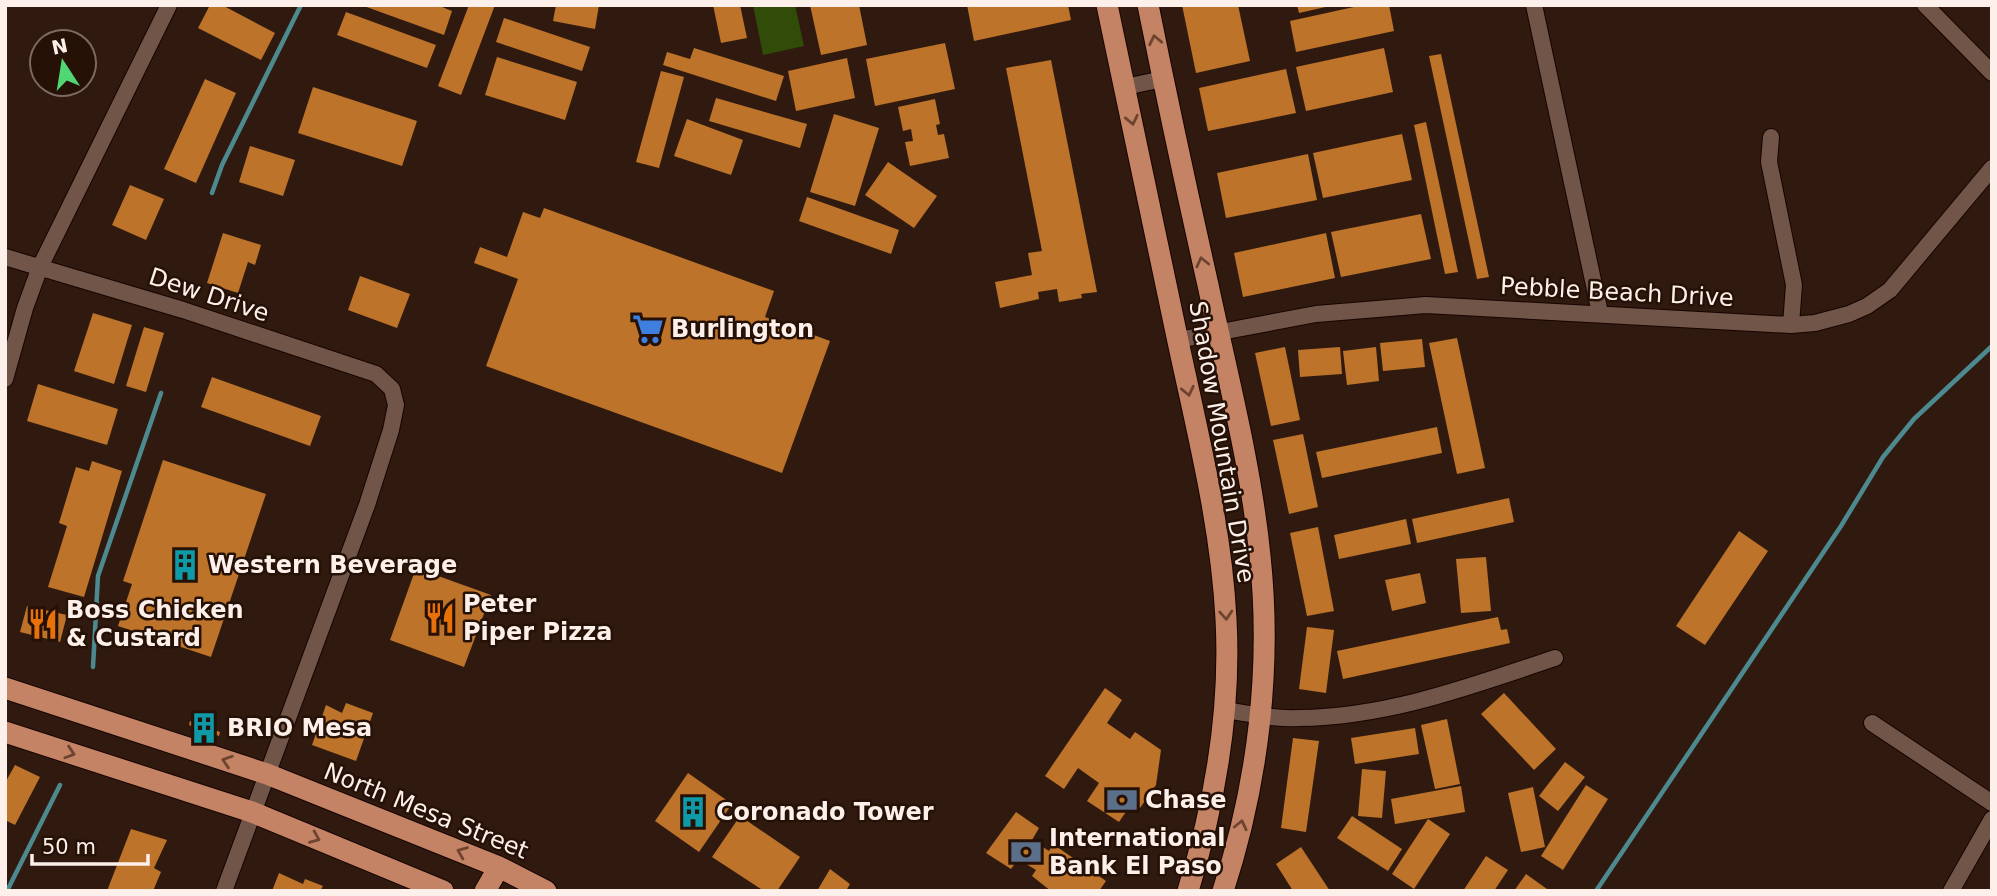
<svg xmlns="http://www.w3.org/2000/svg" width="1997" height="896" font-family="'DejaVu Sans',sans-serif">
<rect width="100%" height="100%" fill="#301a0f"/>
<path fill="#304c08" d="M753,5H795L804,46L763,55Z"/>
<g fill="none" stroke-linecap="round" stroke-linejoin="round">
<path stroke="#4d8a90" stroke-width="4.5" d="M212,193L222,165L301,5
M93,667L98,576L161,393
M7,891L60,785
M1596,891L1841,526L1883,457L1914,419L1992,346"/>
</g>
<path fill="#bd7329" d="M210,5H222L275,33L261,60L198,28Z
M361,5H437L452,11L444,35Z
M469,5H495L461,95L438,86Z
M556,5H599L595,29L553,21Z
M713,5H740L747,38L721,43Z
M810,5H859L867,45L821,55Z
M967,5H1068L1071,20L974,41Z
M1182,5H1238L1250,61L1196,73Z
M1297,5H1330V6L1299,13Z
M1363,5H1389L1394,31L1296,52L1290,21Z
M346,12L436,45L427,68L337,35Z
M504,18L590,47L582,71L496,42Z
M945,43L955,89L875,106L866,59Z
M694,48L784,76L776,101L663,65L667,52L690,59Z
M1384,48L1393,92L1306,111L1296,67Z
M1441,54L1489,277L1477,279L1429,56Z
M497,57L577,82L565,120L485,95Z
M847,58L855,98L796,111L788,71Z
M1051,60L1097,292L1081,294L1082,298L1059,302L1057,289L1038,292L1039,299L1000,308L995,282L1032,275L1028,253L1042,251L1006,68Z
M1286,69L1296,113L1208,131L1199,88Z
M661,71L684,77L659,168L636,162Z
M205,79L236,93L196,183L164,169Z
M313,87L417,121L402,166L298,133Z
M716,98L807,124L800,148L709,121Z
M935,99L940,124L936,125L938,135L944,134L949,158L910,166L905,142L913,141L911,129L903,131L898,107Z
M834,114L879,128L855,206L810,192Z
M687,119L743,140L731,175L674,156Z
M1426,122L1458,272L1445,274L1414,125Z
M1402,134L1412,180L1323,198L1313,153Z
M250,146L295,160L283,196L239,182Z
M1308,154L1317,200L1226,218L1217,173Z
M888,162L937,196L914,228L865,195Z
M130,185L164,199L146,240L112,225Z
M807,197L899,230L891,254L799,221Z
M544,208L774,291L765,317L830,341L782,473L486,366L518,279L474,263L480,247L507,257L523,212L540,218Z
M1421,214L1431,259L1341,277L1331,232Z
M223,233L261,245L255,265L248,262L238,293L207,283Z
M1326,233L1335,278L1243,297L1234,253Z
M360,276L410,294L397,328L348,310Z
M93,313L132,325L114,384L74,371Z
M144,327L164,333L146,392L126,386Z
M1457,338L1485,468L1457,474L1429,343Z
M1422,339L1425,367L1383,371L1380,343Z
M1285,347L1300,420L1271,426L1255,353Z
M1340,347L1342,374L1300,377L1298,350Z
M1376,347L1379,381L1347,385L1343,351Z
M212,377L321,416L310,446L201,407Z
M38,384L118,409L107,445L27,421Z
M1437,427L1442,453L1322,478L1316,452Z
M1303,434L1318,507L1289,514L1273,440Z
M163,460L266,494L211,657L118,626L132,584L123,581Z
M92,461L122,471L84,597L48,587L67,526L59,523L76,467L89,471Z
M1509,498L1514,522L1417,543L1412,519Z
M1406,519L1411,544L1339,559L1334,535Z
M1318,527L1334,611L1307,616L1290,533Z
M1739,531L1768,551L1705,645L1676,626Z
M1486,557L1491,611L1461,613L1456,559Z
M416,568L491,595L464,667L390,640Z
M1420,573L1426,603L1392,611L1385,580Z
M27,606L67,615L60,642L20,632Z
M1498,617L1501,630L1507,629L1510,643L1343,679L1337,651Z
M1307,627L1334,630L1326,693L1299,689Z
M1105,688L1122,700L1107,723L1130,739L1135,732L1161,750L1156,785L1140,808L1132,803L1119,822L1087,801L1099,783L1078,768L1064,789L1045,776Z
M1504,693L1556,749L1534,770L1481,714Z
M346,703L373,713L356,761L312,745L326,705L342,713Z
M1447,719L1460,784L1435,789L1421,725Z
M190,721L220,732L219,736L189,725Z
M1415,728L1419,754L1355,764L1351,738Z
M1293,738L1319,741L1306,832L1281,828Z
M1565,762L1585,777L1558,811L1539,796Z
M15,765L40,777L15,825L5,820V783Z
M1362,769L1386,771L1382,818L1358,816Z
M688,773L732,804L699,852L655,821Z
M1586,785L1608,799L1563,870L1541,856Z
M1461,786L1465,812L1395,824L1391,799Z
M1533,787L1545,847L1521,852L1508,793Z
M1016,812L1039,828L1032,840L1049,851L1053,844L1106,881L1099,891H1051L1032,876L1036,870L1018,859L1011,869L986,853Z
M740,816L800,857L777,891H764L712,857Z
M1352,816L1402,849L1388,871L1337,838Z
M1428,819L1450,834L1414,889L1392,874Z
M131,829L167,840L154,868L161,872L153,891H107Z
M1301,847L1330,891H1293L1276,864Z
M1486,856L1508,870L1494,891H1463Z
M830,869L850,884L846,891H817Z
M279,873L303,884L305,879L323,886L320,891H272Z
M1526,874L1547,889L1546,891H1514Z"/>
<g fill="none" stroke-linecap="round" stroke-linejoin="round">
<defs>
<path id="minor" d="M1534,5L1600,313
M1925,5L1992,73
M1125,87L1163,79
M1771,137L1769,162L1794,285L1791,325
M5,257L183,310L376,374L392,389L396,405L391,430L367,505L224,891
M1178,340L1316,314L1426,305L1791,325L1815,323L1849,314L1867,306L1890,290L1992,168
M5,379L25,308L40,267L169,5
M1225,710C1249,714 1274,719 1299,718C1389,717 1471,686 1555,658
M1872,723L1992,803
M1951,891L1992,819"/>
<path id="major" d="M1107,5C1130,114 1153,223 1176,332C1196,427 1221,522 1226,619C1231,711 1215,803 1188,891
M1148,5C1167,99 1187,192 1208,285C1227,374 1251,465 1260,556C1272,668 1258,784 1223,891
M5,688L267,774L499,867L546,891
M5,732L252,812L443,891
M485,891L499,867"/>
</defs>
<use href="#minor" stroke="#170400" stroke-width="18"/>
<use href="#major" stroke="#170400" stroke-width="23"/>
<use href="#minor" stroke="#705548" stroke-width="16"/>
<use href="#major" stroke="#c58365" stroke-width="21"/>
</g>
<defs><path id="oneway-chevron" d="M-2-3.5L2.5 0L-2 3.5" fill="none" stroke-width="1.6" stroke-linecap="round" stroke-linejoin="round" transform="scale(1.75)"/></defs>
<g stroke="#6e4431">
<use href="#oneway-chevron" transform="translate(1155 40) rotate(-102)"/>
<use href="#oneway-chevron" transform="translate(1132 120) rotate(78)"/>
<use href="#oneway-chevron" transform="translate(1202 262) rotate(-103)"/>
<use href="#oneway-chevron" transform="translate(1188 391) rotate(78)"/>
<use href="#oneway-chevron" transform="translate(1226 615) rotate(86)"/>
<use href="#oneway-chevron" transform="translate(70 753) rotate(18)"/>
<use href="#oneway-chevron" transform="translate(227 761) rotate(-162)"/>
<use href="#oneway-chevron" transform="translate(1241 825) rotate(-77)"/>
<use href="#oneway-chevron" transform="translate(315 838) rotate(22)"/>
<use href="#oneway-chevron" transform="translate(462 852) rotate(-158)"/>
</g>
<defs>
<symbol id="supermarket-bare" viewBox="-9 -9 18 18"><path d="M-6-5.5h2.5l.6 2H6L4.5 2H-2.5L-4.4-4H-6ZM-1.5 3.2a1.3 1.3 0 1 0 .1 0ZM3 3.2a1.3 1.3 0 1 0 .1 0Z" fill="#3f7fe0" stroke="#261106" stroke-width="2.5" paint-order="stroke"/></symbol>
<symbol id="building-bare" viewBox="-9 -9 18 18"><path d="M-4-6H4V6H1V3H-1V6H-4ZM-2.5-4.3h1.7v1.8h-1.7ZM.8-4.3h1.7v1.8H.8ZM-2.5-1h1.7V.8h-1.7ZM.8-1h1.7V.8H.8Z" fill="#0f9aa8" stroke="#261106" stroke-width="2.5" paint-order="stroke"/></symbol>
<symbol id="restaurant-bare" viewBox="-9 -9 18 18"><path d="M-5-6h1v4h1v-4h1v4h1v-4h1v5L-1.5 .5V6h-2V.5L-5-1ZM5-6V6H3V1.5H1.5Q1.5-4 5-6Z" fill="#e8710a" stroke="#261106" stroke-width="2.5" paint-order="stroke"/></symbol>
<symbol id="bank-bare" viewBox="-9 -9 18 18"><path d="M-6-4H6V4H-6ZM0-2.3a2.3 2.3 0 1 0 0 4.6a2.3 2.3 0 1 0 0-4.6Z" fill="#5c6f8a" stroke="#261106" stroke-width="2.5" paint-order="stroke"/></symbol>
</defs>
<g fill-rule="evenodd">
<use href="#supermarket-bare" x="626" y="307" width="44" height="44"/>
<use href="#building-bare" x="163" y="543" width="44" height="44"/>
<use href="#restaurant-bare" x="418" y="596" width="44" height="44"/>
<use href="#restaurant-bare" x="21" y="602" width="44" height="44"/>
<use href="#building-bare" x="182" y="706" width="44" height="44"/>
<use href="#bank-bare" x="1100" y="778" width="44" height="44"/>
<use href="#building-bare" x="671" y="790" width="44" height="44"/>
<use href="#bank-bare" x="1004" y="830" width="44" height="44"/>
</g>
<g text-anchor="middle" stroke-width="5" stroke-linejoin="round" paint-order="stroke">
<g font-size="24" fill="#fdf0ea" stroke="#261106">
<text transform="translate(1617 292) rotate(3)" y="8">Pebble Beach Drive</text>
<text transform="translate(209 295) rotate(18)" y="8">Dew Drive</text>
<text transform="translate(1222 442) rotate(80)" y="8">Shadow Mountain Drive</text>
<text transform="translate(426 811) rotate(22)" y="8">North Mesa Street</text>
</g>
<g font-size="24" font-weight="bold" fill="#fdf0ea" stroke="#261106" text-anchor="start">
<text x="671" y="337">Burlington</text>
<text x="208" y="573">Western Beverage</text>
<text x="463" y="612">Peter<tspan x="463" dy="28">Piper Pizza</tspan></text>
<text x="66" y="618">Boss Chicken<tspan x="66" dy="28">&amp; Custard</tspan></text>
<text x="227" y="736">BRIO Mesa</text>
<text x="1145" y="808">Chase</text>
<text x="716" y="820">Coronado Tower</text>
<text x="1049" y="846">International<tspan x="1049" dy="28">Bank El Paso</tspan></text>
</g>
</g>
<rect width="1997" height="896" fill="none" stroke="#fdf0ea" stroke-width="14"/>
<g transform="translate(63 63) rotate(348)"><circle r="33" fill="#261106" stroke="#7c6a61" stroke-width="2"/>
<path d="M0-5L12 26L0 18L-12 26Z" fill="#51d674"/>
<text y="-10" font-size="19" font-weight="bold" text-anchor="middle" fill="#fdf0ea">N</text>
</g>
<path d="M32 854v10h116v-10" fill="none" stroke="#fdf0ea" stroke-width="3.5"/>
<text x="42" y="854" font-size="21" fill="#fdf0ea" stroke="#261106" stroke-width="5" paint-order="stroke">50 m</text>
</svg>
